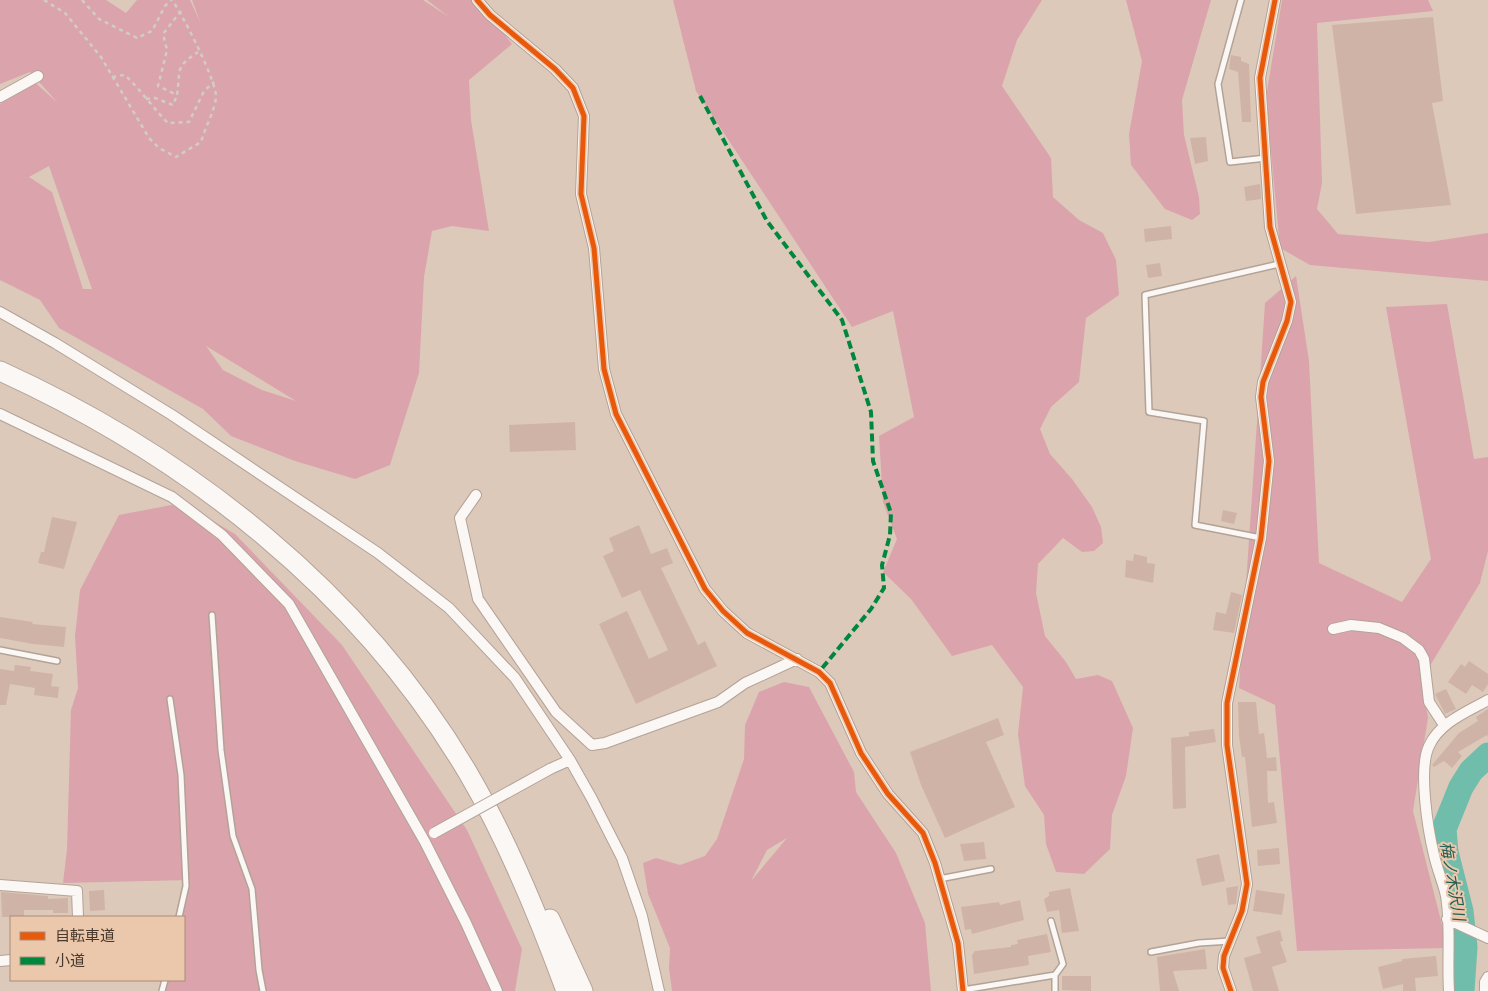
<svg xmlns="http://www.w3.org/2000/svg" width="1488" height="991" font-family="Lato,'Noto Sans JP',sans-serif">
<rect width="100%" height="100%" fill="#dcc9ba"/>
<path fill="#dba4ac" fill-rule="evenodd" d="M0,0H106L126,13L137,0H190L200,22L192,0H423L449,17L427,0H477L512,44L469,80L471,120L489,231L452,226L432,231L424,277L419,373L390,465L355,479L295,461L231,436L203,409L59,328L40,300L0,280V104L31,79L58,103L30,72L0,84ZM49,166L92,289H83L52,192L29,177ZM206,346L296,401L262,390L223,370Z
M673,0H1042L1017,40L1002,86L1051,158L1053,197L1079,220L1103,233L1116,260L1119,295L1086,318L1079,382L1051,407L1040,429L1050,454L1072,479L1092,507L1101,527L1103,543L1094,551L1082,552L1063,538L1038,564L1036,593L1045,636L1066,662L1076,679L1098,675L1112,681L1133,728L1126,776L1112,815L1110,849L1084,874L1056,872L1046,844L1044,815L1025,786L1018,734L1023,687L992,645L952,656L911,599L883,572L897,539L883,502L879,436L914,417L893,311L852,327L696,91Z
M1126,0H1211L1182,100L1184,135L1199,197L1200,214L1192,220L1165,209L1131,165L1129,134L1142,61Z
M1282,0H1428L1433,11L1317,23L1322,183L1317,209L1338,234L1429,242L1488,233V281L1310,265L1280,248L1266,97Z
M1296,276L1309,361L1319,563L1402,602L1431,559L1386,307L1447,304L1474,459L1488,457V551L1480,583L1422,679L1428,718L1413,811L1448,948L1297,951L1275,705L1239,688L1265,303Z
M182,503L235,534L342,645L467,830L522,949L515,991H162L165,980H184V917H179L189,880L63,883L67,849L71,710L78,688L75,636L80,590L119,515Z
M784,682L809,687L854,772L856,792L896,853L925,923L931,991H672L669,968L670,948L648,894L643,863L656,858L680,865L705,856L717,839L744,759L745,725L759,692ZM787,838L751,881L767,850Z"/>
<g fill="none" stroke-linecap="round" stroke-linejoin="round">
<path stroke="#70bdab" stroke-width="25" d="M1462,991L1465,947L1461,911L1446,852L1444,829L1461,787L1471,771L1488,755"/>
</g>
<path fill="#cfb3a6" d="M1433,17L1443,101L1432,103L1451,205L1356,214L1332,25Z
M1231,55L1241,57V61L1249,64L1251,122H1242L1238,72L1229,69Z
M1206,137L1208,161L1195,164L1190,138Z
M1260,184L1261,199L1246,201L1244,187Z
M1171,226L1172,239L1145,242L1144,229Z
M1160,263L1162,276L1148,278L1146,265Z
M575,422L576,450L510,452L509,425Z
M1223,510L1237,513L1234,524L1221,521Z
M52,517L77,522L64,569L38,563L41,552H44Z
M639,525L651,554L667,548L673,563L661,568L698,645L705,641L717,666L636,704L599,624L627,611L649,659L668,650L640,590L622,598L603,556L614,551L609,538Z
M1134,554L1147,557V563L1155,564L1153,583L1125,577L1126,560L1133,561Z
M1231,592L1242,595L1234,633L1213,630L1216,612L1226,614Z
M0,617L33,622L32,624L66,627L64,647L33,644L0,638Z
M1469,661L1488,674V684L1483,692L1472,685L1466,694L1448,682L1461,664L1465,667Z
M15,665L31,667L30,671L53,674L51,686L59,687L58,698L34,695L35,688L10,684L6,705H0V669L14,671Z
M1446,689L1456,709L1445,714L1435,694Z
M1238,702H1256L1259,734L1264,733L1267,758L1276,757L1277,771H1267L1268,803L1274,802L1277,823L1252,827L1245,757H1242L1239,736Z
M1488,709V737L1487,735L1458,752L1462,756L1452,768L1444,761L1434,767L1432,765L1459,733L1478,721L1476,717Z
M998,718L1004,735L986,742L1015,807L945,838L921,785L910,752Z
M1214,729L1216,742L1185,747L1186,808L1173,809L1171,738L1189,736V732Z
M984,842L986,859L964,861L960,844Z
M1279,848L1280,864L1258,866L1257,850Z
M1219,854L1225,881L1202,886L1196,859Z
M1238,886L1236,904L1228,905L1226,888Z
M1070,888L1079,931L1062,933L1059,910L1047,912L1044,899L1049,896V892Z
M104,890L105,910L90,911L89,891Z
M1256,890L1285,894L1282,915L1253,911Z
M1,892L48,896V899L68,898V913H53V910H24V917H2Z
M1020,900L1024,920L972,934L971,929L965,930L961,907L999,902L1000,905Z
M1280,930L1283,941L1280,942L1287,962L1272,967L1279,991H1253L1244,958L1261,953L1256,937Z
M1047,934L1051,952L1028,956L1029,965L974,974L972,955L975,951L1011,947V945L1018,944L1017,940Z
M1205,949L1207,969L1173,971L1179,991H1160L1157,957Z
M1436,956L1438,976L1415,978L1416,991H1403V984L1383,989L1378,967L1402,961V959Z
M1062,976H1091V991L1062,990Z"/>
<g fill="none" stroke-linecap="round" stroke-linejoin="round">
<defs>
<path id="service" d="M1241,0L1218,84L1230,162L1266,158
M1261,538L1195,525L1204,421L1149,412L1145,295L1279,264
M212,615L221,750L233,836L252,889L259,970L263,991
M0,650L57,661
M170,699L181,775L186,886L179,917
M939,879L991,869
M1151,952L1199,943L1231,941
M963,990L1055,975L1063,964L1051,921
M162,991L165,980
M1055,991V975"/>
<path id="minor" d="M477,0L490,15L555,69L573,88L584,116L581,194L594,248L604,369L616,414L705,589L723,611L747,633L819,672L830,683L861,753L888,794L923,833L935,863L958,943L963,991
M0,97L38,76
M0,312L55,343L172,415L378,553L449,608L515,678L570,760L592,799L622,858L642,916L659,991
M0,414L172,497L222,535L289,604L425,842L466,923L497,991
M476,495L460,518L478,599L556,712L592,745L605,743L718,702L745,683L797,659
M1333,629L1351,625L1379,628L1403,638L1419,650L1424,659L1429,702L1444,725
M550,769L570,760
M0,885L77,891L78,917
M1447,919L1488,938
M0,961L11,960
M1231,991L1223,968L1224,956L1242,911L1247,884L1227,745V703L1261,538L1269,461L1261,397L1263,382L1287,321L1291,302L1270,227L1260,78L1275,0
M1449,991C1447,960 1451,926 1446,896C1443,882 1437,869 1434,855C1428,830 1418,769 1429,746C1440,722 1467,712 1488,700
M1485,991V982L1488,977"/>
<path id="motorway" d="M0,371C189,457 361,592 468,773C508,841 539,917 566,991
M550,919L583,991"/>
</defs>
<use href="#service" stroke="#b2a297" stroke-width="8"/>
<use href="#minor" stroke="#b2a297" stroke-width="12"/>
<use href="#motorway" stroke="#b2a297" stroke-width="21"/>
<path stroke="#d1ccc8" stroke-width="2.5" stroke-dasharray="4 4" stroke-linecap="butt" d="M44,0L65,13L101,57L149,138L159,148L176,157L201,142C205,128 214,112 216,98C218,84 182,13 172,0
M82,0L99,19L137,38L152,31L165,6L171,0
M181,11L163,34L167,50L158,86L177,95C181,69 174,68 198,52
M112,77C116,77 121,75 124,75C130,77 159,115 168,123L189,122L204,91L214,82
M146,99L155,98L173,105L177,95"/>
<use href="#service" stroke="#faf7f5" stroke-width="5"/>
<use href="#minor" stroke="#faf7f5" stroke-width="10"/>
<use href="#motorway" stroke="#faf7f5" stroke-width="19"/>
<defs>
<path id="minor-bridge" d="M434,833L550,769"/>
</defs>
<use href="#minor-bridge" stroke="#b2a297" stroke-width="12" stroke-linecap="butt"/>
<use href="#minor-bridge" stroke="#faf7f5" stroke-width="10"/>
<path stroke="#00873e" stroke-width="4" stroke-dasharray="8 4" stroke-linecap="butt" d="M700,96L767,221L842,320L871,412L873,461L891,513L890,535L882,565L884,588L871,609L819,672"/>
<defs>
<path id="cycleway" d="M477,0L490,15L555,69L573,88L584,116L581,194L594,248L604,369L616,414L705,589L723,611L747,633L819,672L830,683L861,753L888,794L923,833L935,863L958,943L963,991
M1231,991L1223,968L1224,956L1242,911L1247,884L1227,745V703L1261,538L1269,461L1261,397L1263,382L1287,321L1291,302L1270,227L1260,78L1275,0"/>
</defs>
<use href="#cycleway" stroke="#ebc7ab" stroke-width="8"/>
<use href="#cycleway" stroke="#e8590c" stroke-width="5"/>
</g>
<g text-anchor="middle" stroke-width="4" stroke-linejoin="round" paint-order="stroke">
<g font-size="16" font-style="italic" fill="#1d5d52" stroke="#ebc7ab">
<text transform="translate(1453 881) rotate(80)" y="6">梅ノ木沢川</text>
</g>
</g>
<rect x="10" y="916" width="175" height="65" fill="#ebc7ab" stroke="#a98e79"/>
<rect x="20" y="932" width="25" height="8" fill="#e8590c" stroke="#a98e79"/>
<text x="55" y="941" font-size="15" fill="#47392d">自転車道</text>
<rect x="20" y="957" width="25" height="8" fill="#00873e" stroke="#a98e79"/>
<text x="55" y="966" font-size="15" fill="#47392d">小道</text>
</svg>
